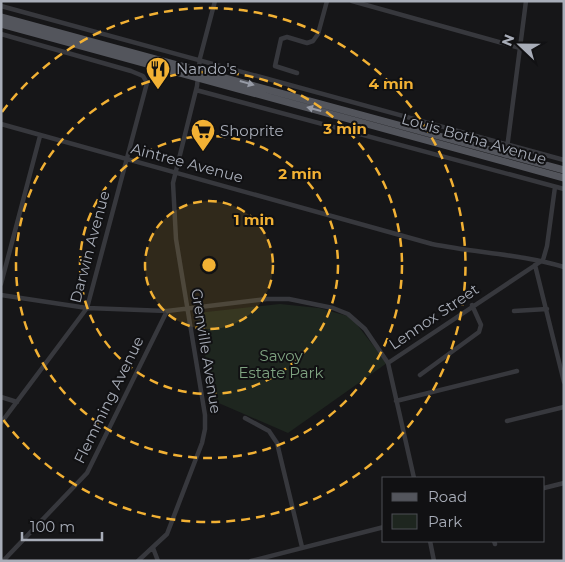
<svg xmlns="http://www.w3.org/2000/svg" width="565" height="562" font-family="Montserrat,sans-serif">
<rect width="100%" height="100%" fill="#161618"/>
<path fill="#1e261f" d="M280,304L319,308L351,317L387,363L288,433L214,401L197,313Z"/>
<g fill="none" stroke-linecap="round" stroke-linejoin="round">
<path stroke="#37383d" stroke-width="4.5" d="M352,1L520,48
M1,6L564,160
M1,34L131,71L143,76L147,83L87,308L1,423
M297,73L275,66L281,39L287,37L307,43L313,41L318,34L327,1
M196,90L564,189
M1,124L432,244C476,253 521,254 564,267
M506,156L526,1
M543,260L547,246L555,187
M535,265L564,382
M1,284L40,136
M1,295L87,308L167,311L267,299H289L333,308L348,314L365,329L388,363L414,478
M514,311L547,309
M388,363L543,260
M420,375L479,332L481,325L472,305
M1,397L17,402
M396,401L517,371
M245,418L269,431L277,443L302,547
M507,421L564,407
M544,488L564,483
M430,541L434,561
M494,541L495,544
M153,548L158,561
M3,561L87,473L167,311
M138,561L167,534L202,443L205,429V415L176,239L173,183L197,86L200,58L215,1
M251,561L384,527"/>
<path stroke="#53555c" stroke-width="7" d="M1,17L564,170
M1,24L564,178"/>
</g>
<defs><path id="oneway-solid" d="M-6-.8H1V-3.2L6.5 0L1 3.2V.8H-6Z" transform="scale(1.25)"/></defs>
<g fill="#979ba6">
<use href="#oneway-solid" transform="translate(247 83) rotate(16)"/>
<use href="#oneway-solid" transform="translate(314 109) rotate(-165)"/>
</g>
<circle cx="209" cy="265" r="64" fill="#f2b134" fill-opacity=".12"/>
<g fill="none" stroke="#f2b134" stroke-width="2.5" stroke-dasharray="9 6">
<circle cx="209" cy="265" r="64"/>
<circle cx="209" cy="265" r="129"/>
<circle cx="209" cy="265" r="193"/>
<path d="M2 112A257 257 0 1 1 2 418"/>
</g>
<defs>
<symbol id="restaurant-pin" viewBox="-11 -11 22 30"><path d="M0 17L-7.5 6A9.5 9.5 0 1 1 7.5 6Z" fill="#f2b134" stroke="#111113"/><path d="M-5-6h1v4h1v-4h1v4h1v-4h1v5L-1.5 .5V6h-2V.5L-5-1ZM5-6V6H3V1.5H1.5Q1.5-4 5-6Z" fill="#111"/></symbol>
<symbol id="supermarket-pin" viewBox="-11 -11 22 30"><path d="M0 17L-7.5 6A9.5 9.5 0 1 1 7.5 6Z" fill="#f2b134" stroke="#111113"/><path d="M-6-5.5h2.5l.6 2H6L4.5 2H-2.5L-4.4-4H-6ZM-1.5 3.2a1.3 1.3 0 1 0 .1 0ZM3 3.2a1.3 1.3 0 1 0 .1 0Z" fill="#111"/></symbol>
</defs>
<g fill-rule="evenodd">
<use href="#restaurant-pin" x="144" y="55" width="28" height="38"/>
<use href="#supermarket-pin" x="189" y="117" width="28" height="38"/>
</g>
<g text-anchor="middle" stroke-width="4" stroke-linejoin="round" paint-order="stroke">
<g font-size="15" fill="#a8adb8" stroke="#111113" text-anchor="start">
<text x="176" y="74">Nando's</text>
<text x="220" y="136">Shoprite</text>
</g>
<g font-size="15" fill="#a8adb8" stroke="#111113">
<text transform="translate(474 139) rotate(16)" y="5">Louis Botha Avenue</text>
<text transform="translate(187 163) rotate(15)" y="5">Aintree Avenue</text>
<text transform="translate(90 247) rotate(-75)" y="5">Darwin Avenue</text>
<text transform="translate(434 317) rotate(-34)" y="5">Lennox Street</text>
<text transform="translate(206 351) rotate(81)" y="5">Grenville Avenue</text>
<text transform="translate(109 400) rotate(-64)" y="5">Flemming Avenue</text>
</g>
<g font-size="15" fill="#7fa381" stroke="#111113">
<text x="281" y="361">Savoy<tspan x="281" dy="17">Estate Park</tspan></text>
</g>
</g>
<circle cx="209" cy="265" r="8" fill="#f2b134" stroke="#111113" stroke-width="2.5"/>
<g font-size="15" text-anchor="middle" font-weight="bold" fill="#f2b134" stroke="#111113" stroke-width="4" stroke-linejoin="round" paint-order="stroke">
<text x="391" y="89">4 min</text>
<text x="345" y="134">3 min</text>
<text x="300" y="179">2 min</text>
<text x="254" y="225">1 min</text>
</g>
<rect width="565" height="562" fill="none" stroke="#a8adb8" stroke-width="5"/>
<rect x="382" y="477" width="162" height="65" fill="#111113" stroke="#4d4f55"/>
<rect x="392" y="493" width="25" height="8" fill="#53555c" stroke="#4d4f55"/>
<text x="428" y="502" font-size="15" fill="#a8adb8">Road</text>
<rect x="392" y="514" width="25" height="15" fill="#1e261f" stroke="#4d4f55"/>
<text x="428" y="527" font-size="15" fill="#a8adb8">Park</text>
<g transform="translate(520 45) rotate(292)" stroke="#111113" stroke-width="4" paint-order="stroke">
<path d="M0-4L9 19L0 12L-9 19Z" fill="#a8adb8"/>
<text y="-8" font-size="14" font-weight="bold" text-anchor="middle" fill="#a8adb8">N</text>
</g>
<path d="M22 532v8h80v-8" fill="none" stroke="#a8adb8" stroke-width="2.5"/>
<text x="30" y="532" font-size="15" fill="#a8adb8" stroke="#111113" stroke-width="4" paint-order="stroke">100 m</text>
</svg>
